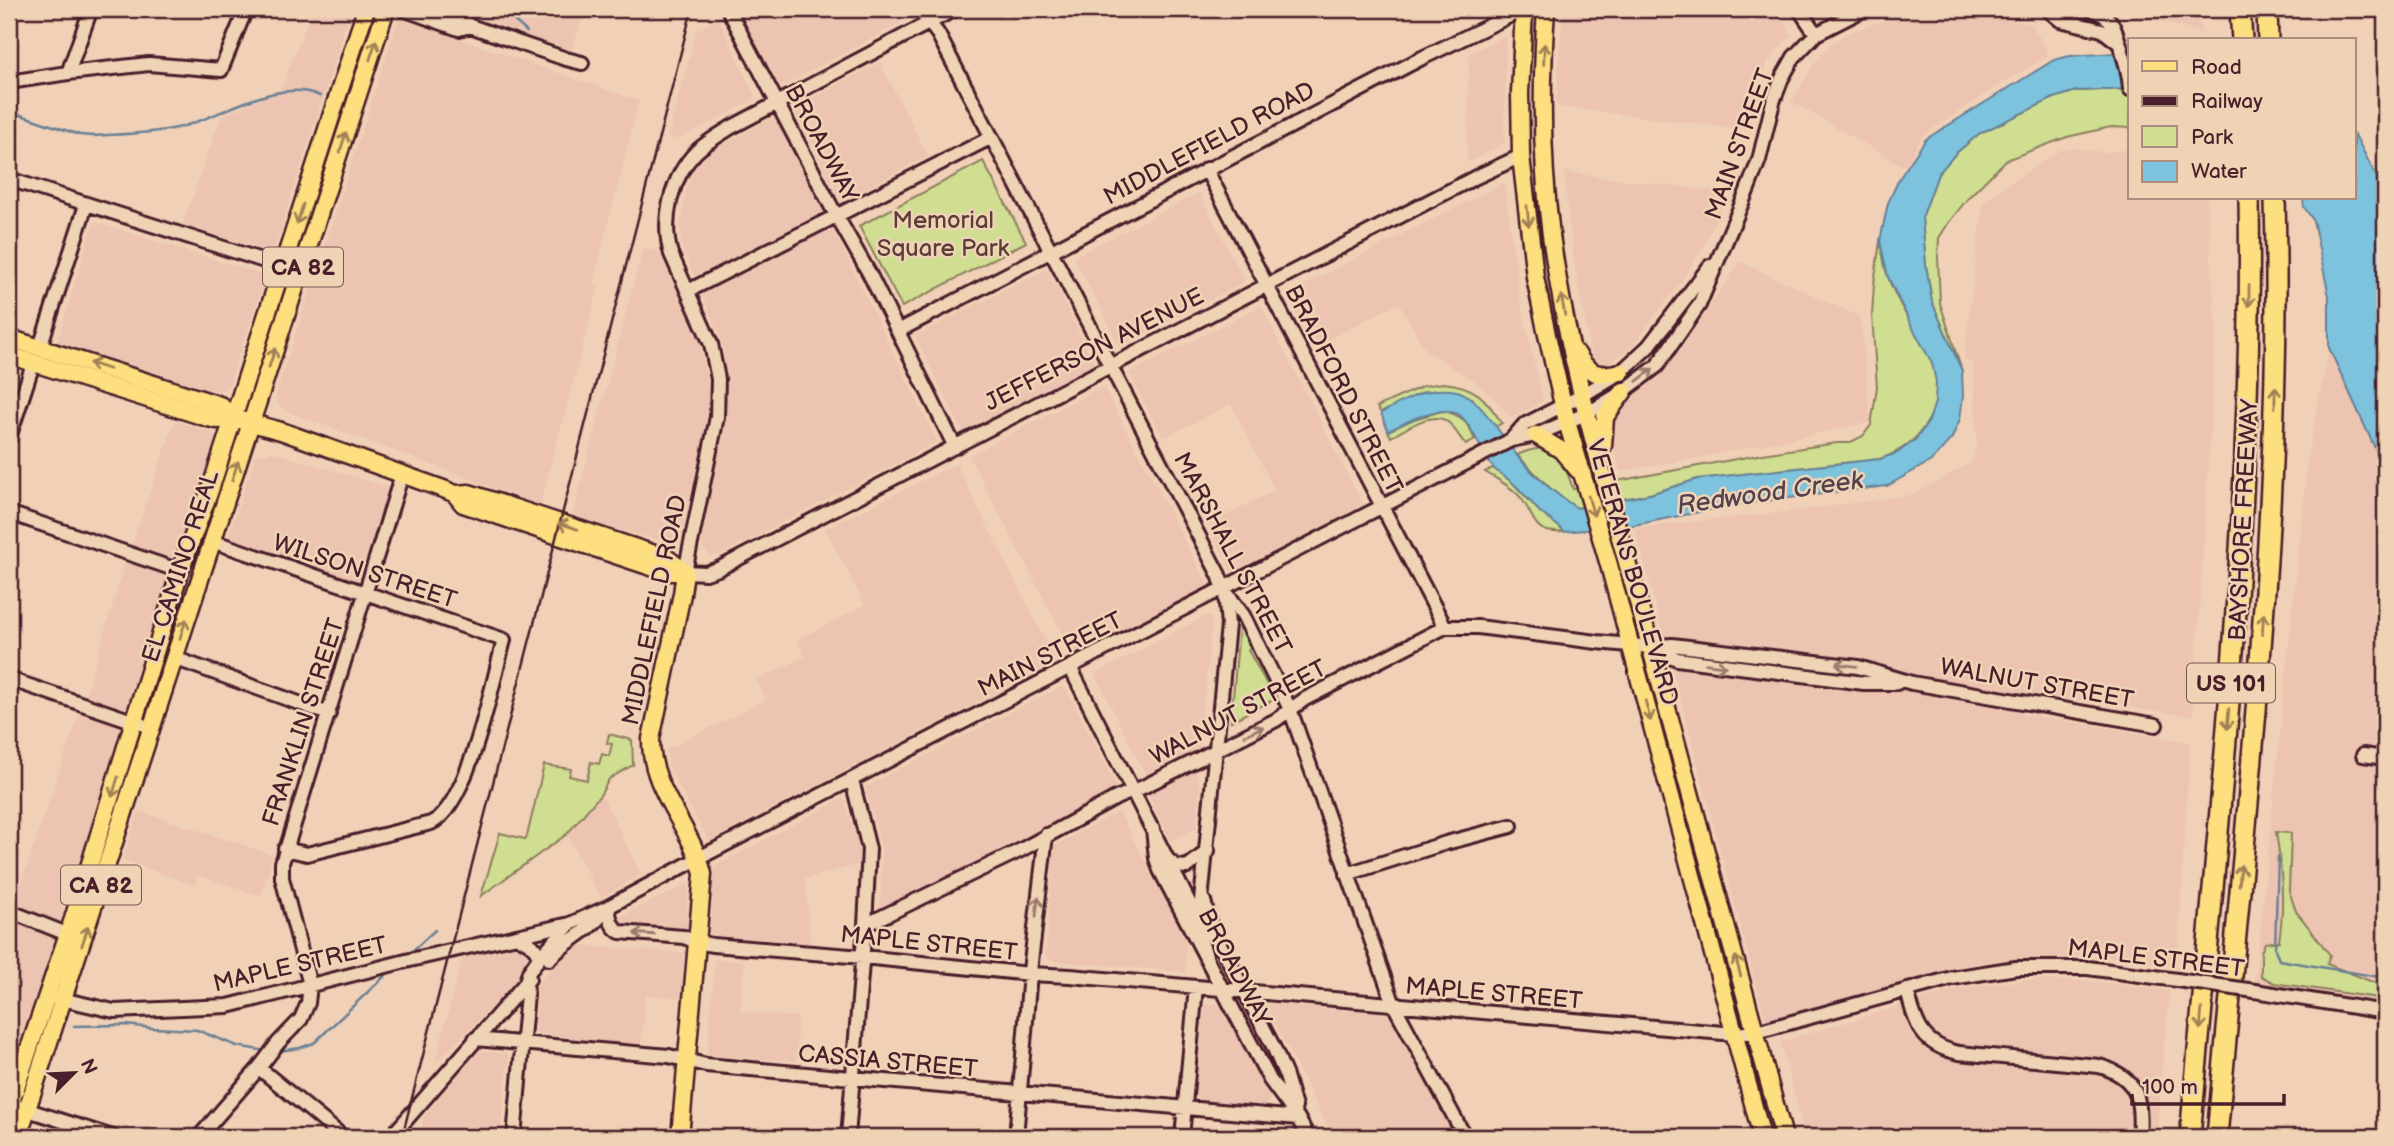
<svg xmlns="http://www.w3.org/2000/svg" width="2394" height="1146" font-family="'Balsamiq Sans',sans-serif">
<rect width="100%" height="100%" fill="#f0d0b6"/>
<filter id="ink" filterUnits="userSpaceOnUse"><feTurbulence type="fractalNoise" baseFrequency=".0143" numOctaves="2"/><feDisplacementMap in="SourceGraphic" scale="14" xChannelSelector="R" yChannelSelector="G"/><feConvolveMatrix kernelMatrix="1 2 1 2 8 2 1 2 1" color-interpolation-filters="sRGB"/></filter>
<g filter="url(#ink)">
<path fill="#ecc4b1" d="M313,9H351L273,253L183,224L221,117L281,89Z
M451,9H585L572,51Z
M738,9H888L903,15L906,20L780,87Z
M1563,9H1777L1791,35L1768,61L1756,89L1749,130L1556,106Z
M2121,9H2197L2201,33Z
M1963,14L2032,24L2049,56L2008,79L1921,137L1905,167L1792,102L1812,67L1829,46L1848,33L1878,22Z
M399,18L639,101L593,282L599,285L540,505L284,410L277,402L276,394Z
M719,19L756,99L678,139L668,137L696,31Z
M1506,35L1504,144L1467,163L1469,54Z
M880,63L928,156L841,201L793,108Z
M777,115L937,442L718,556L709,555L704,549L702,541L709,495L724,431L726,383L724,352L720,336L682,248L680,229L687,185L694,170L708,153Z
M2073,148L2108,153L2118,150L2130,151V198H2207L2216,333L2193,716L2014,691L2022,714L2190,742L2177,967L2096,955L1978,963L1766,1022L1635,528L1803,510L1912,495L1971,463L1977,443L1973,363L1964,359L1983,203L2008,184L2061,150Z
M1564,172L1727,193L1704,245L1683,279L1630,349L1607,364L1598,363L1593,358L1589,342L1573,257Z
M1504,183L1521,304L1543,401L1512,418L1495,399L1475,381L1426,351L1399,303L1315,346L1286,294Z
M1199,193L1245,282L1120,346L1074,257Z
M94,222L266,276L228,386L218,392L56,345Z
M643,249L658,251L693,322L703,355L710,398L706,429L679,545L572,517Z
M1740,262L1860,317L1871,422L1691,459L1620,471L1610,431L1613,417L1618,408L1652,382L1675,358Z
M1047,269L1095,364L963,431L915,336Z
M1261,306L1363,505L1232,572L1208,525L1275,490L1231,404L1163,438L1129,373Z
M2329,348L2385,471V1003L2255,982L2308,454Z
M1103,386L1208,585L1074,656L969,456Z
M175,421L210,431L215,437L132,706L9,1077V919L86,694L125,564Z
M272,452L391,488L358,583L228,538L256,455Z
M956,464L1056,662L709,841L670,770L666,750L766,700L757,680L805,657L797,640L865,605L825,529Z
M1208,615L1212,619L1199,753L1148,779L1095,674Z
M1064,685L1118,789L880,911L882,850L865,787Z
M1195,771L1200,783L1196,828L1171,841L1148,795Z
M601,794L641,874L601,898L567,834Z
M843,798L862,853L859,864L805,879L810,943L710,935L714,867Z
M139,811L273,855L261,896L198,875L194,885L123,860Z
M1119,812L1186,940L1185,972L1055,961L1046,957L1054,846Z
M688,884L687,933L621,927L617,918Z
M516,945H522L531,953V957L509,989L435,1064L462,959Z
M570,945L684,953L682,998L646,995L641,1046L534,1033L538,983Z
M715,959L744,961L740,1012L798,1017L796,1061L707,1055Z
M2028,980L2089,981L2169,991L2156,1137H1806L1780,1042L1953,990L1997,983Z
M1221,1004L1271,1098L1265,1106L1194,1100L1204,1005Z
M1265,1004L1393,1014L1456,1137H1333Z
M478,1051L509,1054L500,1137H421L423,1118Z"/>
<path fill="#cfde91" stroke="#8c7e5e" stroke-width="2" d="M2130,89V128L2111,127L2067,137L2006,160L1969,197L1949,222L1939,238L1938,257L1940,303L1962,371L1932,302L1926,265L1922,218L1938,174L1955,154L1980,133L2054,98L2076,91Z
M983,161L1026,242L902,307L859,226Z
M1880,241C1883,253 1884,266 1888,277C1898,308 1921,334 1932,363C1949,407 1919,446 1880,459L1698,479L1650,494L1577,508L1561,499L1517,455C1556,437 1562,457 1573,489L1769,453L1837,443H1849L1863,436L1871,425L1877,387L1872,315L1874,284Z
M1443,383C1476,386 1484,397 1502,423L1495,427L1472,398L1425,391L1381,413L1377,407L1423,386Z
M1442,411C1462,414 1467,422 1475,440L1466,445C1460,438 1455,429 1449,423C1434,408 1405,430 1391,437L1388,431L1414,419Z
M1493,468L1511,481L1540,512L1557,524L1564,532C1531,534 1537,519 1521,498C1512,487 1497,479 1485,472Z
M1242,628L1252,647L1248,650L1275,699L1231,721L1239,629Z
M609,734L632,740L633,765L609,779L601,794L567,834L481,896L500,833L525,839L527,836L544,765L571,769L569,776L587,780L591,762L599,764L602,754L609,756L612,744L607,743Z
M2276,832L2291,833L2289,891L2296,911L2330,955L2327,964L2385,987V999L2274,983L2261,976V952L2265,943L2279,941C2285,904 2282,868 2276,832Z"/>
<path fill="#7dc3dd" stroke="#698196" stroke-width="2" d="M2130,52V89L2076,91L2054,98L1980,133L1955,154L1938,174L1922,218L1926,265L1932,302L1962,371L1963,396L1960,419L1952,438L1931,461L1887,486L1739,504L1634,525L1564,532C1557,523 1547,519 1539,511C1531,502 1522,492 1513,483C1506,477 1497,473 1492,466C1481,453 1470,419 1456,413C1435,405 1407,422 1388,431L1381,413C1405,400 1428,385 1457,391C1479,396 1505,441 1519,458C1536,477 1556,495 1577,508L1650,494L1698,479L1880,459L1897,453L1916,439L1929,421L1935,402L1936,382L1932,363L1911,325L1888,277L1880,241L1888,203L1899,179L1926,139L2054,60L2070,56Z
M2354,133L2377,178L2385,210V470L2329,348V296L2313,220L2304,207L2303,198H2354Z"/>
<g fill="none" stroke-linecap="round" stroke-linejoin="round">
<path stroke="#698196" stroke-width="2.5" d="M501,9L527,32
M9,111L80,135L92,136C120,134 150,134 177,128C220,118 277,76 320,96
M2278,857L2275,949L2279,960L2385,978
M408,955L435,930
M74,1026L126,1025L152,1028L197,1030L237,1046L266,1051
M279,1051L300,1048L314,1043L390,971"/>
<defs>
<path id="minor" d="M403,9L459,29L470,26
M430,9L460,19L470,26L566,59L582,63
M728,9L831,206L869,273L955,447
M919,9L938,34L1219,575L1224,589L1243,615L1290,709L1394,1005L1465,1137
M955,9L730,128C719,135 707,142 697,151C671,177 661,220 671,254L711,344L718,379L717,417L685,572L706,573L718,569L1474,178L1521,156
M1799,9L1816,34
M2047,9L2060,20L2102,30L2119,43
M2091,9C2113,18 2113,24 2120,45C2125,61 2129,72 2130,89
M68,73L91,9
M9,82L68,73L149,64L221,70L246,9
M1206,169L1445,627
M9,179L283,267
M688,291L992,137
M898,331L1422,58L1524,9L1546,11
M40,347L86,205
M9,438L33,364
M1511,440L1524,425L1583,395L1621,372L1649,346L1710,266
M9,513L180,571
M212,541L504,640C493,680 469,806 431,823L307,854L285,849
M1651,647L1677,659L1864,683H1897
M174,658L329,714
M1070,667L1199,922L1207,932L1217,938
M9,679L141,724
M2363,755L2385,758
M1153,829L1156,858L1160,870L1270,1080L1298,1118L1308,1137
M1167,859L1176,866L1187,867L1208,851
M1347,874L1446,843L1511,826
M1204,901L1210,925L1273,1046L1286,1076L1295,1107
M608,907C610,918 610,926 620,932L684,937L696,942L713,945L863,957L1030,974L1070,976L1735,1034L1756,1032L1952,978L2016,968H2088L2177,980
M9,911L67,934
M865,925L1021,850L1116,798L1143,787L1276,720L1305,699L1445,627H1478L1597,642L1651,647L1672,645L1858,667L1912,683L2156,725
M518,937C527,942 537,946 539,958
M1206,956L1200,938L1199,922L1228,625L1225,592
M549,959C569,938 592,931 608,907
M1907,990C1916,1025 1921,1045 1959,1053L2099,1066C2139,1077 2142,1101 2139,1137
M2255,991L2385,1012
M57,998L114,1011L228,1006L410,960L570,924
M475,1039L669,1056L706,1065L1298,1118
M259,1068L343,1137
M9,1104L113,1137
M199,1137L259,1068L278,1043L301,1019L308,1003L310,985L282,878V863L402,474
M391,1137L529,979
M514,1137L527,994L526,982L529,972L539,958L570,924L608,907L699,858L1511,440L1536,435L1588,413L1624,391L1657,366L1699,305L1747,191L1759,160L1773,102L1782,78L1794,57L1816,34L1865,9
M848,1137L865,925L869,849L852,780
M1016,1137L1031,962L1046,835
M1182,1137L1196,987"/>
<path id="major" d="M1524,9L1520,93L1521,156L1535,277L1547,335L1567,422L1609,565L1762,1137
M1546,9C1541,84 1541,161 1551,235C1571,383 1619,527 1657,671C1699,826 1741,982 1784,1137
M9,338L220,405L233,418
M1577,354C1589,375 1598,377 1621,372
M9,355L208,418L217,420L233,418L281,431L446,490L455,494L463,504L666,572H685
M1536,435L1561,450L1578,470
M1603,446L1605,417L1624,391
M455,494L469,493L667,558L685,572
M9,1108L73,919L180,571L209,493L366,9
M18,1137L386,9
M680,1137L703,874C692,827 650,790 651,739L682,594L685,572"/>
<path id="highway" d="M2240,9L2242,40
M2267,9L2268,40
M2190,1137C2218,825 2254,512 2249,198
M2217,1137C2245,825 2283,512 2275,198"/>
</defs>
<use href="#minor" stroke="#4a1f2b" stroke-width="18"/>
<use href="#major" stroke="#4a1f2b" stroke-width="21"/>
<use href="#highway" stroke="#4a1f2b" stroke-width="24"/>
<use href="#minor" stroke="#eed4b5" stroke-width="12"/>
<use href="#major" stroke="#fddf80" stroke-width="16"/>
<use href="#highway" stroke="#fddf80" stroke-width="19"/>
<path stroke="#4a1f2b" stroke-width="2.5" d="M402,1137L692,9"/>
<defs>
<path id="minor-bridge" d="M2177,980L2255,991"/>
</defs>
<use href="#minor-bridge" stroke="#4a1f2b" stroke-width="18" stroke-linecap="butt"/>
<use href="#minor-bridge" stroke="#eed4b5" stroke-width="12"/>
</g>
<defs><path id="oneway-shaft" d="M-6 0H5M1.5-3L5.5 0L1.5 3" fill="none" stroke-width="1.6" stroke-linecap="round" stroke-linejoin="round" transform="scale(1.75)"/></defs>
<g stroke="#a47f56">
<use href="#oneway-shaft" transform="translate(373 50) rotate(-72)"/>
<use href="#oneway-shaft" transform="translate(1544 54) rotate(-88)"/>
<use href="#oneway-shaft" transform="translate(343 142) rotate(-73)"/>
<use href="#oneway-shaft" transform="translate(300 214) rotate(108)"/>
<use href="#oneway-shaft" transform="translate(1528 216) rotate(84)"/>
<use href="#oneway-shaft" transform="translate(2249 296) rotate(90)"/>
<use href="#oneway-shaft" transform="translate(1563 305) rotate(-100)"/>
<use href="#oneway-shaft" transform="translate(272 358) rotate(-72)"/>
<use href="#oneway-shaft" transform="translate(99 366) rotate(-162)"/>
<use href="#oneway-shaft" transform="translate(2275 397) rotate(-89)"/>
<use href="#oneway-shaft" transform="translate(235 471) rotate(-72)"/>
<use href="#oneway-shaft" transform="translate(1591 506) rotate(74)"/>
<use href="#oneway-shaft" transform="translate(568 526) rotate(-161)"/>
<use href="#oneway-shaft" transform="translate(2263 624) rotate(-86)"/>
<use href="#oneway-shaft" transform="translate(183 629) rotate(-72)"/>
<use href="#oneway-shaft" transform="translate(1648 711) rotate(75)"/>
<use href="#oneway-shaft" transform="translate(2228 719) rotate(95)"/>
<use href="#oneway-shaft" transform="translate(115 787) rotate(107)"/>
<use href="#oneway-shaft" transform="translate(2240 875) rotate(-85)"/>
<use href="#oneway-shaft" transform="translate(85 936) rotate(-72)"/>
<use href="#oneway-shaft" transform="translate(1738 966) rotate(-105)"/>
<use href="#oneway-shaft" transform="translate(2201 1019) rotate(95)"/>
</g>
<g stroke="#9c7a70">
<use href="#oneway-shaft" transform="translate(1645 375) rotate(-38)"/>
<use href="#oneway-shaft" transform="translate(1716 665) rotate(8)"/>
<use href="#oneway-shaft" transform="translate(1846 665) rotate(-172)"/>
<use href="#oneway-shaft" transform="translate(1254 731) rotate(-26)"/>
<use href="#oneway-shaft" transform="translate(1037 907) rotate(-84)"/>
<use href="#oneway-shaft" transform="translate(644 934) rotate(-176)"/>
</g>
</g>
<g text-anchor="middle" stroke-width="5" stroke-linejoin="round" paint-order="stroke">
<g fill="#eed4b5" stroke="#7b5554" stroke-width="2">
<rect x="263" y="247.5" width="80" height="39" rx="5"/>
<rect x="2187" y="663.5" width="88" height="39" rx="5"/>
<rect x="61" y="865.5" width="80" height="39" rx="5"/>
</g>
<g font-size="23" font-weight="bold" fill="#4a1f2b">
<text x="303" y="275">CA 82</text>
<text x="2231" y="691">US 101</text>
<text x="101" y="893">CA 82</text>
</g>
<g font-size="24" fill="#4a1f2b" stroke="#eed4b5">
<text transform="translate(822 143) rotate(62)" y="8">BROADWAY</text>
<text transform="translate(1209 143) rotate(-28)" y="8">MIDDLEFIELD ROAD</text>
<text transform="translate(1739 144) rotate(-70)" y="8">MAIN STREET</text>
<text transform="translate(1094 349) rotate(-27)" y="8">JEFFERSON AVENUE</text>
<text transform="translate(1344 389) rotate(63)" y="8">BRADFORD STREET</text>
<text transform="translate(2243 520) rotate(-87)" y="8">BAYSHORE FREEWAY</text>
<text transform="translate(1233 553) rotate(62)" y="8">MARSHALL STREET</text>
<text transform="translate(180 566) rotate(-72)" y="8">EL CAMINO REAL</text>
<text transform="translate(365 571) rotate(18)" y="8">WILSON STREET</text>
<text transform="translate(1633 572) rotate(74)" y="8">VETERANS BOULEVARD</text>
<text transform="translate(654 610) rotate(-78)" y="8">MIDDLEFIELD ROAD</text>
<text transform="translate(1050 654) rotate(-27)" y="8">MAIN STREET</text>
<text transform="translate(2037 683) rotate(10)" y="8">WALNUT STREET</text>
<text transform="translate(1238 712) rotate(-28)" y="8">WALNUT STREET</text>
<text transform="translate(303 722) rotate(-72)" y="8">FRANKLIN STREET</text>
<text transform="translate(929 943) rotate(6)" y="8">MAPLE STREET</text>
<text transform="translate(2156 958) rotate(7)" y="8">MAPLE STREET</text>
<text transform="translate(300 964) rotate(-13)" y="8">MAPLE STREET</text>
<text transform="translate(1235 967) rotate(62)" y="8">BROADWAY</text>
<text transform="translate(1494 993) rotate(5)" y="8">MAPLE STREET</text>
<text transform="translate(888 1061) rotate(5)" y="8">CASSIA STREET</text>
</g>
<g font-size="24" fill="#5e3c3a" stroke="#eed4b5">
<text x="943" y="228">Memorial<tspan x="943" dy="28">Square Park</tspan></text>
</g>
<g font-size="26" font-style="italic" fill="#54404f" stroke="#eed4b5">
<text transform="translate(1770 492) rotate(-8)" y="9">Redwood Creek</text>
</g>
</g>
<rect width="2394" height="1146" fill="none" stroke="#eed4b5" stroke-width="35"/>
<rect x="18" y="18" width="2359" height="1111" fill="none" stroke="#4a1f2b" stroke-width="2.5" filter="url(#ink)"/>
<rect x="2128" y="38" width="228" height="161" fill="#eed4b5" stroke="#ac8c7e" stroke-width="2"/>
<rect x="2142" y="61" width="35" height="10" fill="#fddf80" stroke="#ac8c7e" stroke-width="2"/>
<text x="2191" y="74" font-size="21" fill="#4a1f2b">Road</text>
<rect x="2142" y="96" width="35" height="10" fill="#4a1f2b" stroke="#ac8c7e" stroke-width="2"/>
<text x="2191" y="108" font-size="21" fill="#4a1f2b">Railway</text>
<rect x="2142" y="126" width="35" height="21" fill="#cfde91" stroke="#ac8c7e" stroke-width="2"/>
<text x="2191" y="144" font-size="21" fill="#4a1f2b">Park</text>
<rect x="2142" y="161" width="35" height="21" fill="#7dc3dd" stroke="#ac8c7e" stroke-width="2"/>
<text x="2191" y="178" font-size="21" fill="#4a1f2b">Water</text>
<g transform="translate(74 1073) rotate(66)" stroke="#eed4b5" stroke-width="5" paint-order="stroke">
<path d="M0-5L12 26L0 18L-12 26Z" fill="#4a1f2b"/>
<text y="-10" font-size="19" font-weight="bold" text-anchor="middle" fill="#4a1f2b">N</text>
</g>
<path d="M2132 1094v10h152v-10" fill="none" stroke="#4a1f2b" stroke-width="3.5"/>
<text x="2142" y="1094" font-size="21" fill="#4a1f2b" stroke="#eed4b5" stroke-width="5" paint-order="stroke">100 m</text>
</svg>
